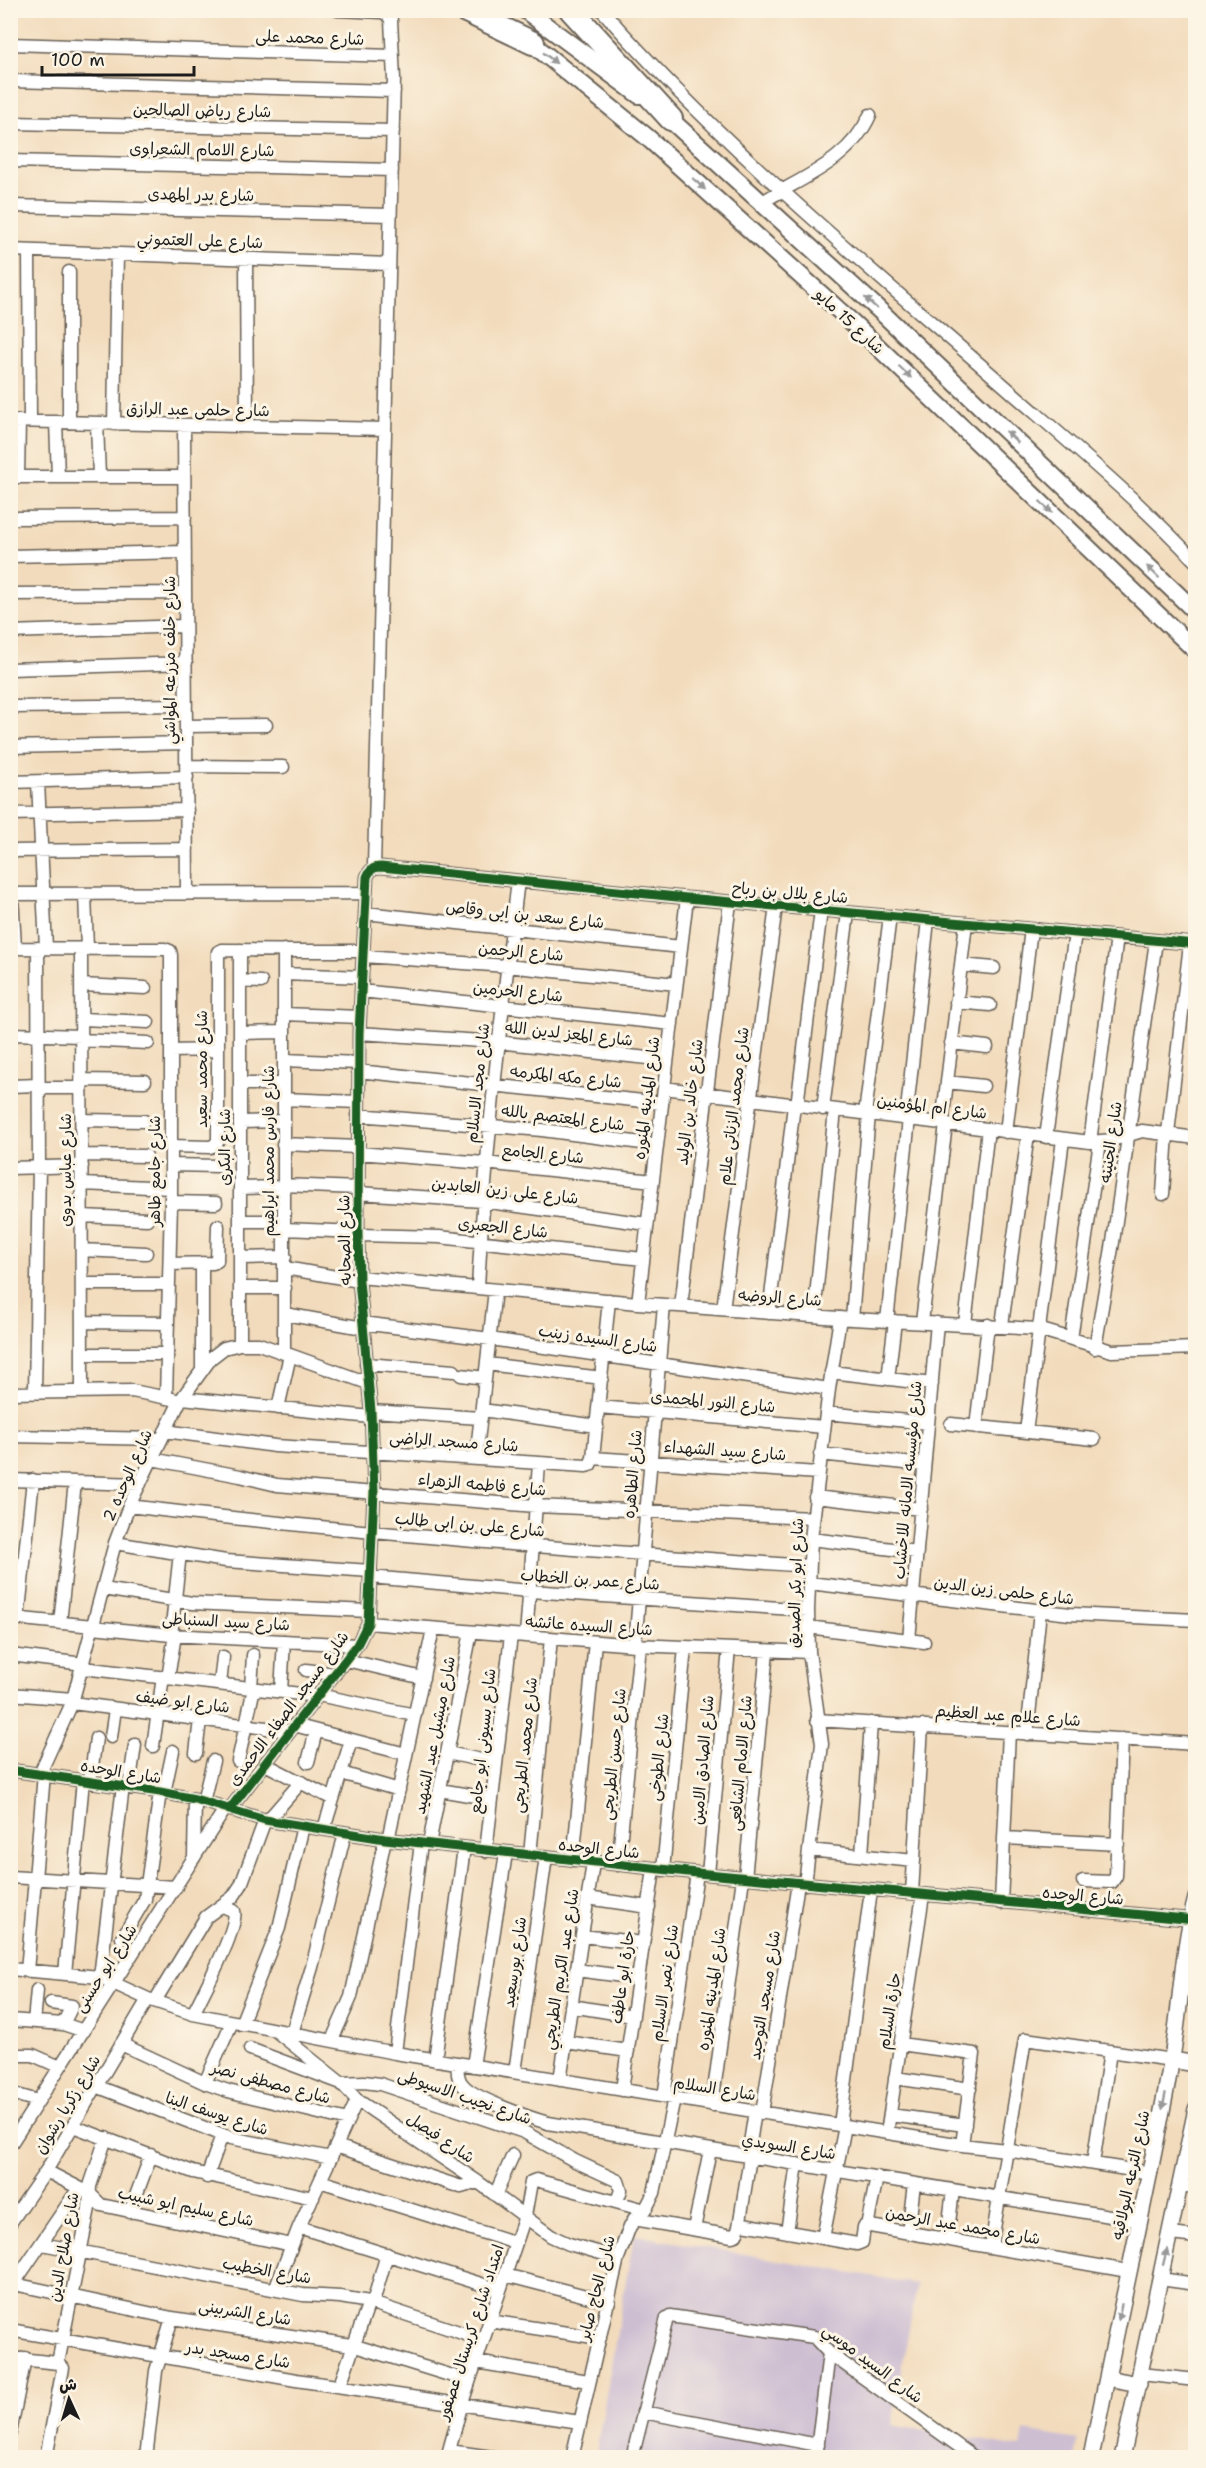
<svg xmlns="http://www.w3.org/2000/svg" width="1206" height="2468" font-family="'Shantell Sans','Playpen Sans Arabic',sans-serif">
<rect width="100%" height="100%" fill="#fcf5e5"/>
<filter id="ink" filterUnits="userSpaceOnUse"><feTurbulence type="fractalNoise" baseFrequency=".0167" numOctaves="2"/><feDisplacementMap in="SourceGraphic" scale="12" xChannelSelector="R" yChannelSelector="G"/><feConvolveMatrix kernelMatrix="1 2 1 2 8 2 1 2 1" color-interpolation-filters="sRGB"/></filter>
<filter id="wash" filterUnits="userSpaceOnUse"><feTurbulence type="fractalNoise" baseFrequency=".008" numOctaves="4" result="noise"/><feDisplacementMap in="SourceGraphic" scale="24" xChannelSelector="R" yChannelSelector="G"/><feGaussianBlur stdDeviation="1.35" result="paint"/><feColorMatrix in="noise" values="0 0 0 0 0 0 0 0 0 0 0 0 0 0 0 0 0 1.4 0 .05"/><feComposite in="paint" operator="in"/></filter>
<g filter="url(#wash)">
<rect width="100%" height="100%" fill="#f2dbbc"/>
<path fill="#cdbed2" d="M634,2235L917,2284L892,2425L1021,2447L1024,2431L1078,2440L1075,2458H595Z"/>
</g>
<g filter="url(#ink)">
<g fill="none" stroke-linecap="round" stroke-linejoin="round">
<defs>
<path id="minor" d="M337,10L382,12L388,15L391,20L394,79L374,867
M602,10C727,152 875,272 1016,396C1077,449 1140,502 1196,562
M10,44L393,56
M10,81L394,91
M10,123L393,131
M10,161L392,170
M761,203C802,177 849,162 870,115
M10,206L390,215
M10,250L389,264
M29,251L30,421
M246,258L247,426
M69,272V422
M10,421L385,429
M56,422L58,477
M97,423L99,477
M114,424L117,254
M184,426L187,893
M10,477H184
M18,477L19,421
M10,518L185,517
M10,556L185,552
M10,594L185,593
M10,632L185,626
M10,669L186,663
M10,707L186,705
M186,726L266,725
M10,747L186,743
M186,766L283,767
M10,782L187,777
M38,782L46,948
M10,814L187,810
M10,851L187,849
M10,894L366,893
M12,894L15,948
M85,894L87,949
M365,913L681,947
M10,948L165,949L170,951L171,955V1202L166,1398
M81,949L82,1391
M363,956L507,966L676,984
M961,965L994,968
M284,974L362,977
M240,981L261,982
M81,985L145,988
M361,991L672,1024
M956,1002L990,1005
M284,1014L360,1017
M82,1019L148,1022
M240,1033L284,1032
M359,1033L497,1042L667,1060
M10,1034L82,1036
M81,1040L148,1043
M951,1043L987,1047
M171,1051L217,1050
M284,1060L358,1063
M358,1071L662,1103
M82,1080L145,1081
M947,1082L983,1086
M240,1084H284
M10,1086L38,1085
M39,1088H81
M664,1088L1090,1142L1112,1140L1142,1131L1196,1138
M283,1099L358,1102
M797,1106L821,910
M823,1109L848,913
M865,1114L890,916
M358,1115L542,1130L657,1145
M906,1119L928,920
M82,1120L144,1121
M240,1122L283,1121
M942,1124L966,923
M1006,1132L1031,929
M1168,1133L1190,944
M1046,1137L1075,933
M1090,1142L1117,937
M283,1144L358,1147
M171,1146L210,1147L215,1145L218,1140V952L222,950L363,951
M358,1153L485,1163L653,1181
M82,1155L146,1156
M171,1165L218,1166
M10,1168L82,1166
M82,1184L171,1188
M283,1185L358,1188
M240,1188L284,1187
M358,1193L482,1201L647,1224
M1163,1194L1167,1133
M171,1202L216,1203
M82,1216L147,1219
M240,1221H284
M284,1229L358,1232
M359,1235L439,1237L643,1259
M82,1250L146,1253
M240,1258L285,1257
M202,1263V1371
M170,1264L213,1263L217,1261L218,1226
M285,1268L359,1281
M359,1277L638,1303L852,1319L1038,1329L1112,1351L1196,1348
M82,1284H169
M240,1288H285
M478,1288C485,1152 501,1017 518,881
M638,1303L687,898
M681,1306L730,902
M723,1309L776,906
M769,1313L794,1105
M285,1314L363,1328
M814,1316L835,1110
M852,1319L869,1114
M887,1321L909,1119
M82,1322L168,1323
M922,1322L946,1124
M362,1323L490,1339L829,1389
M965,1324L988,1129
M1002,1325L1028,1134
M1071,1339L1100,1142
M240,1344V950
M1095,1348L1113,1242L1156,941
M284,1352V950
M82,1354H167
M366,1364L454,1371
M487,1364L602,1378
M831,1372L932,1384
M461,1375L485,1378
M888,1379L895,1321
M35,1392L39,1167L38,948
M10,1393L132,1391L173,1399
M182,1398L371,1417
M599,1407L824,1427
M278,1408L290,1355
M482,1410L597,1426
M371,1411L481,1418
M826,1413L928,1423
M951,1424L1094,1439
M976,1427L988,1325
M165,1431L275,1446L586,1466L590,1465L593,1458L609,1300
M1026,1432L1063,1139
M10,1436L161,1439
M820,1454L924,1465
M593,1458L818,1473
M152,1459L240,1476L277,1485L536,1506L813,1518
M476,1459L495,1290
M10,1480L140,1484
M815,1497L921,1509
M129,1506C355,1534 582,1550 809,1566
M811,1539L917,1552
M115,1543L226,1561L371,1571
M370,1577L530,1591L808,1610
M809,1583L1070,1614L1196,1620
M103,1589L192,1603L369,1611
M12,1618L93,1626
M18,1619L33,1480
M60,1623L75,1482
M368,1623L635,1645L809,1652
M93,1627L171,1635L357,1645
M808,1627L924,1642
M171,1635L180,1553
M526,1636L539,1464
M909,1640L937,1323
M635,1645L664,1305
M10,1655L84,1664
M346,1660L423,1678
M83,1668L317,1696
M306,1670L335,1674
M168,1678L175,1635
M220,1684L223,1657
M251,1688L253,1655
M281,1691L284,1641
M10,1694L73,1699
M318,1695L415,1715
M72,1703L290,1731
M817,1720L1196,1744
M294,1725L406,1754
M1027,1734L1040,1611
M111,1737L115,1709
M153,1746L163,1677
M196,1753L200,1720
M447,1753L496,1763
M238,1761L254,1688
M308,1762L316,1731
M265,1764L333,1799
M10,1770L160,1792L195,1799L265,1820L385,1839L697,1873L1196,1920
M40,1773L72,1703L115,1543L129,1506L180,1401L211,1358L224,1348L240,1344H259L368,1383
M341,1773L399,1790
M90,1781L96,1738
M129,1787L135,1745
M440,1790L492,1799
M164,1793L173,1751
M203,1802L213,1761
M229,1810L357,1645L368,1623L374,1492L371,1411L359,1281L358,1232L359,1033L367,877C370,870 373,867 381,867L687,898L1196,944
M268,1820L301,1782
M324,1829L351,1740
M1004,1838L1118,1844
M388,1840L433,1629
M429,1844L471,1632
M809,1850L914,1861
M486,1851L511,1635
M530,1855L551,1638
M862,1855L871,1723
M194,1858L195,1799
M573,1860L595,1642
M618,1865L640,1646
M663,1870L685,1648
M708,1874L729,1649
M10,1877L176,1887
M745,1878L767,1651
M1083,1881L1112,1882L1116,1876L1122,1739
M805,1884L822,1744L809,1652L808,1610L811,1539L829,1389L840,1318
M912,1893L922,1726
M587,1898L649,1907
M1001,1903L1009,1732
M582,1936L643,1943
M122,1938L145,1899L160,1792
M10,1969L100,1977L148,1999L193,2014L395,2053L962,2145L1006,2150L1151,2173
M576,1970L638,1978
M27,1971L44,1774
M65,1974L83,1780
M100,1977L123,1786
M155,2001L206,1917L233,1897L241,1885L265,1820
M51,2003L72,2006L63,2024
M571,2006L633,2016
M193,2014C202,1995 239,1928 234,1911L223,1906
M10,2020L63,2024L84,2031
M34,2022L37,1990
M241,2024L279,1928L303,1826
M276,2031L341,2083L357,2100L478,2182L551,2236L569,2244L618,2258
M292,2033L312,1967L345,1833
M332,2040L351,1997L385,1839
M566,2042L628,2051
M121,2044L205,2083L228,2091L348,2120
M900,2044L974,2054L962,2145
M250,2049L341,2083L364,2082L380,2084L524,2132L575,2161L618,2181L621,2190L617,2201
M395,2053L421,1843
M10,2055H33L60,2067
M435,2060L464,1848
M458,2063C457,2071 457,2079 463,2085C473,2098 530,2118 548,2123L1140,2221
M473,2066L506,1853
M515,2072L546,1857
M895,2078L970,2089
M560,2080L593,1863
M205,2083L232,2022
M96,2086L231,2138L331,2158
M622,2090L654,1869
M10,2093L38,2101
M664,2097L697,1873
M712,2105L743,1878
M762,2113L798,1883
M890,2115L965,2125
M840,2125L871,1890
M73,2126L193,2172L313,2198
M887,2133L923,1895
M10,2145L225,1809
M336,2146L461,2187L478,2182
M748,2156L755,2111
M1093,2163L1110,2052
M46,2171L89,2193L101,2205L292,2245
M207,2177L222,2135
M320,2181L516,2243
M1180,2186L1196,2188
M495,2195L513,2155
M130,2212L151,2155
M634,2219L732,2236L736,2235L739,2227L743,2224L857,2244L862,2242L864,2227L870,2226L1128,2271
M10,2223L46,2171L148,1999
M867,2226L877,2177
M299,2227L500,2290
M739,2227L750,2157
M694,2229L710,2150
M787,2232L797,2164
M908,2233L914,2184
M1171,2234L1196,2237
M823,2238L845,2126
M947,2239L953,2190
M42,2244L303,2295L340,2297L369,2302L483,2340
M991,2247L1025,2039L1172,2060
M505,2275L609,2302
M1160,2279L1196,2284
M14,2284L172,2318L352,2345L469,2381
M10,2289L79,2188
M275,2289L299,2227L357,2100
M489,2321L600,2338
M10,2330L296,2380L580,2422
M10,2358L58,2363
M476,2362L588,2381
M58,2363L89,2208L90,2186L106,2138
M1141,2374L1196,2380
M340,2385L369,2302L374,2299L387,2254
M643,2412L818,2445
M10,2433L25,2358
M449,2451L499,2458
M46,2458L63,2368L58,2363
M146,2458L156,2371L172,2318
M447,2458L462,2403L525,2216L531,2182L536,2180L645,2210
M572,2458L618,2258L630,2226L645,2210L654,2193L674,2098
M632,2458L667,2318L670,2316L814,2337L829,2353L975,2458
M816,2458L829,2353"/>
<path id="tertiary" d="M1172,2060L1196,2064
M1107,2378L1139,2384
M1091,2458C1116,2328 1146,2199 1170,2069C1181,2013 1181,1953 1196,1898
M1122,2458L1196,2109"/>
<path id="secondary" d="M525,10L639,95
M524,37L647,137L854,324L1196,651
M662,112L877,308L1196,612"/>
<path id="motorway" d="M464,10L533,43
M571,10L671,119"/>
</defs>
<use href="#minor" stroke="#675f54" stroke-width="15"/>
<use href="#tertiary" stroke="#675f54" stroke-width="18"/>
<use href="#secondary" stroke="#675f54" stroke-width="20"/>
<use href="#motorway" stroke="#675f54" stroke-width="26"/>
<use href="#minor" stroke="#fff" stroke-width="12"/>
<use href="#tertiary" stroke="#fff" stroke-width="15"/>
<use href="#secondary" stroke="#fff" stroke-width="16"/>
<use href="#motorway" stroke="#fff" stroke-width="22"/>
<defs>
<path id="cycleway" d="M10,1770L160,1792L195,1799L265,1820L385,1839L697,1873L1196,1920
M229,1810L357,1645L368,1623L374,1492L371,1411L359,1281L358,1232L359,1033L367,877C370,870 373,867 381,867L687,898L1196,944"/>
</defs>
<use href="#cycleway" stroke="#fcf5e5" stroke-width="13"/>
<use href="#cycleway" stroke="#1b5e20" stroke-width="9"/>
</g>
<defs><path id="oneway-solid" d="M-6-.8H1V-3.2L6.5 0L1 3.2V.8H-6Z" transform="scale(1.5)"/></defs>
<g fill="#999">
<use href="#oneway-solid" transform="translate(550 58) rotate(39)"/>
<use href="#oneway-solid" transform="translate(699 184) rotate(42)"/>
<use href="#oneway-solid" transform="translate(871 303) rotate(-138)"/>
<use href="#oneway-solid" transform="translate(905 372) rotate(44)"/>
<use href="#oneway-solid" transform="translate(1012 437) rotate(-136)"/>
<use href="#oneway-solid" transform="translate(1046 507) rotate(44)"/>
<use href="#oneway-solid" transform="translate(1153 572) rotate(-136)"/>
<use href="#oneway-solid" transform="translate(1164 2101) rotate(101)"/>
<use href="#oneway-solid" transform="translate(1165 2257) rotate(-76)"/>
<use href="#oneway-solid" transform="translate(1120 2312) rotate(101)"/>
</g>
</g>
<g text-anchor="middle" stroke-width="6" stroke-linejoin="round" paint-order="stroke">
<g font-size="16" fill="#1c1c1c" stroke="#fcf5e5">
<text transform="translate(310 37) rotate(2)" y="6">شارع محمد على</text>
<text transform="translate(202 110) rotate(1)" y="6">شارع رياض الصالحين</text>
<text transform="translate(202 149) rotate(1)" y="6">شارع الامام الشعراوى</text>
<text transform="translate(201 194) rotate(1)" y="6">شارع بدر المهدى</text>
<text transform="translate(200 240) rotate(2)" y="6">شارع على العتموني</text>
<text transform="translate(850 321) rotate(43)" y="6">شارع 15 مايو</text>
<text transform="translate(198 409) rotate(1)" y="6">شارع حلمى عبد الرازق</text>
<text transform="translate(169 660) rotate(-90)" y="6">شارع خلف مزرعه المواشي</text>
<text transform="translate(790 892) rotate(5)" y="6">شارع بلال بن رباح</text>
<text transform="translate(525 914) rotate(6)" y="6">شارع سعد بن ابى وقاص</text>
<text transform="translate(521 951) rotate(5)" y="6">شارع الرحمن</text>
<text transform="translate(518 991) rotate(6)" y="6">شارع الحرمين</text>
<text transform="translate(569 1033) rotate(6)" y="6">شارع المعز لدين الله</text>
<text transform="translate(201 1069) rotate(-90)" y="6">شارع محمد سعيد</text>
<text transform="translate(566 1076) rotate(6)" y="6">شارع مكه المكرمه</text>
<text transform="translate(477 1083) rotate(-84)" y="6">شارع مجد الاسلام</text>
<text transform="translate(646 1098) rotate(-83)" y="6">شارع المدينه المنوره</text>
<text transform="translate(689 1102) rotate(-83)" y="6">شارع خالد بن الوليد</text>
<text transform="translate(733 1106) rotate(-83)" y="6">شارع محمد الزناتى علام</text>
<text transform="translate(932 1106) rotate(7)" y="6">شارع ام المؤمنين</text>
<text transform="translate(563 1117) rotate(7)" y="6">شارع المعتصم بالله</text>
<text transform="translate(1110 1142) rotate(-82)" y="6">شارع الجنينه</text>
<text transform="translate(224 1147) rotate(-90)" y="6">شارع البكرى</text>
<text transform="translate(268 1151) rotate(-90)" y="6">شارع فارس محمد ابراهيم</text>
<text transform="translate(543 1153) rotate(6)" y="6">شارع الجامع</text>
<text transform="translate(65 1170) rotate(-90)" y="6">شارع عباس بدوى</text>
<text transform="translate(154 1171) rotate(-90)" y="6">شارع جامع طاهر</text>
<text transform="translate(505 1190) rotate(6)" y="6">شارع على زين العابدين</text>
<text transform="translate(503 1227) rotate(6)" y="6">شارع الجعبرى</text>
<text transform="translate(344 1240) rotate(-91)" y="6">شارع الصحابه</text>
<text transform="translate(780 1297) rotate(4)" y="6">شارع الروضه</text>
<text transform="translate(598 1338) rotate(8)" y="6">شارع السيده زينب</text>
<text transform="translate(713 1401) rotate(5)" y="6">شارع النور المحمدى</text>
<text transform="translate(454 1441) rotate(4)" y="6">شارع مسجد الراضى</text>
<text transform="translate(725 1450) rotate(4)" y="6">شارع سيد الشهداء</text>
<text transform="translate(632 1474) rotate(-85)" y="6">شارع الطاهره</text>
<text transform="translate(127 1475) rotate(-66)" y="6">شارع الوحده 2</text>
<text transform="translate(907 1480) rotate(-85)" y="6">شارع مؤسسه الامانه للاخشاب</text>
<text transform="translate(482 1484) rotate(5)" y="6">شارع فاطمه الزهراء</text>
<text transform="translate(470 1524) rotate(5)" y="6">شارع على بن ابى طالب</text>
<text transform="translate(590 1579) rotate(4)" y="6">شارع عمر بن الخطاب</text>
<text transform="translate(795 1583) rotate(-88)" y="6">شارع ابو بكر الصديق</text>
<text transform="translate(1004 1590) rotate(7)" y="6">شارع حلمى زين الدين</text>
<text transform="translate(226 1621) rotate(3)" y="6">شارع سيد السنباطى</text>
<text transform="translate(589 1625) rotate(4)" y="6">شارع السيده عائشه</text>
<text transform="translate(183 1701) rotate(7)" y="6">شارع ابو ضيف</text>
<text transform="translate(288 1708) rotate(-53)" y="6">شارع مسجد الصفاء الاحمدى</text>
<text transform="translate(1008 1715) rotate(4)" y="6">شارع علام عبد العظيم</text>
<text transform="translate(434 1735) rotate(-79)" y="6">شارع ميشيل عبد الشهيد</text>
<text transform="translate(482 1741) rotate(-84)" y="6">شارع بسيونى ابو جامع</text>
<text transform="translate(524 1745) rotate(-84)" y="6">شارع محمد الطريجى</text>
<text transform="translate(613 1754) rotate(-84)" y="6">شارع حسن الطريجى</text>
<text transform="translate(658 1757) rotate(-84)" y="6">شارع الطوخى</text>
<text transform="translate(702 1760) rotate(-85)" y="6">شارع الصادق الامين</text>
<text transform="translate(740 1763) rotate(-85)" y="6">شارع الامام الشافعى</text>
<text transform="translate(121 1771) rotate(9)" y="6">شارع الوحده</text>
<text transform="translate(599 1848) rotate(6)" y="6">شارع الوحده</text>
<text transform="translate(1083 1895) rotate(5)" y="6">شارع الوحده</text>
<text transform="translate(514 1962) rotate(-82)" y="6">شارع بورسعيد</text>
<text transform="translate(105 1968) rotate(-57)" y="6">شارع ابو حسنى</text>
<text transform="translate(560 1969) rotate(-81)" y="6">شارع عبد الكريم الطريجي</text>
<text transform="translate(622 1977) rotate(-82)" y="6">حارة ابو عاطف</text>
<text transform="translate(664 1983) rotate(-82)" y="6">شارع نصر الاسلام</text>
<text transform="translate(711 1989) rotate(-82)" y="6">شارع المدينه المنوره</text>
<text transform="translate(764 1995) rotate(-81)" y="6">شارع مسجد التوحيد</text>
<text transform="translate(889 2011) rotate(-81)" y="6">حارة السلام</text>
<text transform="translate(271 2082) rotate(15)" y="6">شارع مصطفى نصر</text>
<text transform="translate(715 2088) rotate(9)" y="6">شارع السلام</text>
<text transform="translate(465 2096) rotate(19)" y="6">شارع نجيب الاسيوطى</text>
<text transform="translate(67 2104) rotate(-59)" y="6">شارع زكريا رشوان</text>
<text transform="translate(217 2113) rotate(18)" y="6">شارع يوسف البنا</text>
<text transform="translate(441 2137) rotate(34)" y="6">شارع فيصل</text>
<text transform="translate(789 2146) rotate(9)" y="6">شارع السويدي</text>
<text transform="translate(1130 2175) rotate(-78)" y="6">شارع الترعه البولاقيه</text>
<text transform="translate(186 2206) rotate(12)" y="6">شارع سليم ابو شبيب</text>
<text transform="translate(963 2225) rotate(10)" y="6">شارع محمد عبد الرحمن</text>
<text transform="translate(63 2247) rotate(-80)" y="6">شارع صلاح الدين</text>
<text transform="translate(267 2270) rotate(10)" y="6">شارع الخطيب</text>
<text transform="translate(596 2288) rotate(-76)" y="6">شارع الحاج صابر</text>
<text transform="translate(245 2312) rotate(9)" y="6">شارع الشربينى</text>
<text transform="translate(470 2332) rotate(-72)" y="6">امتداد شارع كريستال عصفور</text>
<text transform="translate(238 2354) rotate(9)" y="6">شارع مسجد بدر</text>
<text transform="translate(873 2363) rotate(37)" y="6">شارع السيد موسي</text>
</g>
</g>
<rect width="1206" height="2468" fill="none" stroke="#fcf5e5" stroke-width="36"/>
<g transform="translate(69 2399) rotate(356)" stroke="#fcf5e5" stroke-width="4.5" paint-order="stroke">
<path d="M0-4.5L10 22L0 15L-10 22Z" fill="#1c1c1c"/>
<text y="-9" font-size="16" font-weight="bold" text-anchor="middle" fill="#1c1c1c">ش</text>
</g>
<path d="M42 66v9h152v-9" fill="none" stroke="#1c1c1c" stroke-width="3"/>
<text x="51" y="66" font-size="18" fill="#1c1c1c" stroke="#fcf5e5" stroke-width="4.5" paint-order="stroke">100 m</text>
</svg>
